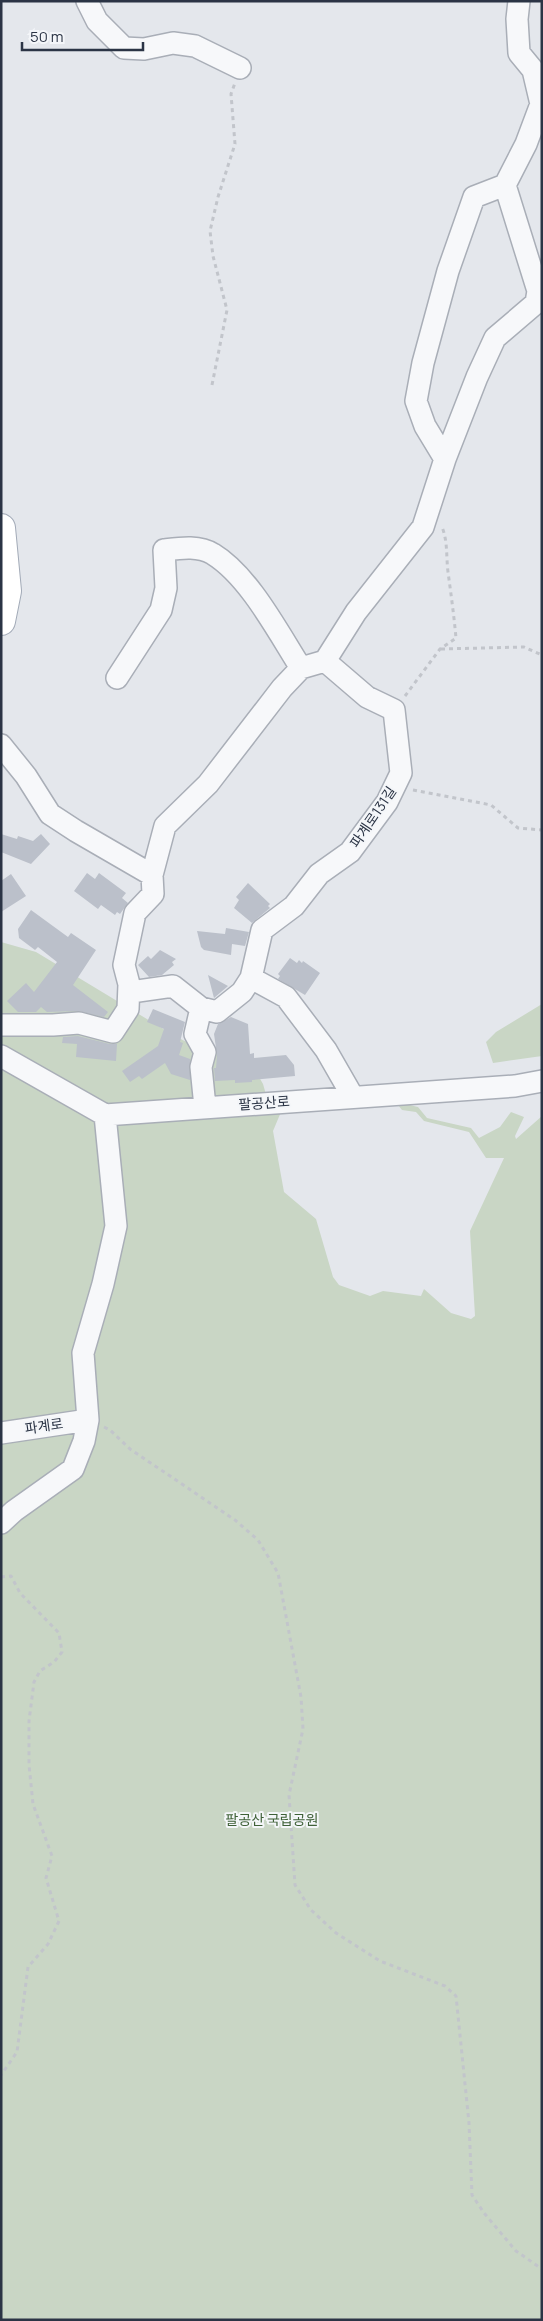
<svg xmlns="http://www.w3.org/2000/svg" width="543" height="2321" font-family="Manrope,'Noto Sans KR',sans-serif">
<rect width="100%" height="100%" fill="#e4e7ec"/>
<path fill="#c9d6c5" d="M1,942L36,952L175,1036L196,1047L251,1063L263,1084L267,1098L281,1112L273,1131L284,1192L316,1219L333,1277L339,1285L370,1296L383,1291L421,1296L424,1289L451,1313L471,1319L475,1316L470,1231L504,1158H486L469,1132L424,1121L416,1112L402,1110L398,1105L401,1103L418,1107L427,1118L471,1128L479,1138L500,1127L511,1112L524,1117L515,1136L516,1139L542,1116V2320H1Z
M542,1004V1056L493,1063L486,1042L496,1032Z"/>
<path fill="#bbc0ca" d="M1,834L17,839L18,836L33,841L41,834L50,844L31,864L1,852Z
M87,873L95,879L99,873L126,893L122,898L128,903L120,914L117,912L115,915L101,905L98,909L74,891Z
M11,874L26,896L1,912V881Z
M248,883L270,904L268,906L270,908L252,923L234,908L239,900L236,897Z
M31,910L68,937L71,933L96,950L73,985L108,1012L104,1017L78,1011L47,1012L41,1007L36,1012H18L7,1001L26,983L34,992L57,962L38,947L35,950L19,938L18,929Z
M226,928L249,932L245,946L232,944L231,955L204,950L201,947L197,931L225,934Z
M160,950L176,959L172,962L174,965L162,975L149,977L138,965L148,956L151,959Z
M290,958L297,963L299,960L302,963L303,961L320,973L305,995L278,979L280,976L278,974Z
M208,975L228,986L214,998Z
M153,1009L185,1022L180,1042L183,1043L179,1055L190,1059V1080L171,1074L165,1063L142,1079L139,1076L130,1082L122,1071L158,1046L164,1029L147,1022Z
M231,1017L248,1024L250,1054L254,1053V1058L286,1055L294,1065L295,1076L252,1080V1082L235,1083V1080L215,1081L214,1068H216L217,1055L214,1034L218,1024Z
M78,1036L110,1044H117L116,1061L76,1057L77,1044L62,1043L63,1037Z"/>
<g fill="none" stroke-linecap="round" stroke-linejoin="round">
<defs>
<path id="minor" d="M87,1L97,21L124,48L144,49L173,43L195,46L240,68
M445,459L477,377L495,338L536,303L538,291L505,185
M325,661L356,612L423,527L445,459L425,426L416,401L423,363L448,271L474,197L505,185L526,144L541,104L533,70L519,53L517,19L519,1
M117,678L161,610L166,588L164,550C180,548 199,545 213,554C249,576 278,632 301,668
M1,745L26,776L50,814L76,831L152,875
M251,978L286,997L326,1050L353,1097
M201,1008L217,1012L242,992L251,978L262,930L294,906L319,874L350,852L387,802L401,773L394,710L367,697L325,661L301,668L282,688L208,784L165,826L152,875L153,894L135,913L124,965L131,992L173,986L201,1008L195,1034L205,1052L201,1067L205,1107
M1,1025H53L79,1023L113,1032L128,1009L129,984
M1,1056L105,1115L515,1086L542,1081
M1,1433L88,1420
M1,1523L14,1511L73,1469L84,1441L88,1420L83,1353L103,1284L116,1226L105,1115"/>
<path id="major" d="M1,528L7,591L1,621"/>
</defs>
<use href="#minor" stroke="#a9aeb7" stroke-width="24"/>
<use href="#major" stroke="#a3abb8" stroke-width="30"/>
<path stroke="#c2c5cb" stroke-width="3" stroke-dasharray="4 4" stroke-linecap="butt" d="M212,385L227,310L213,256L210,231L218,197L235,144L231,94L235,83
M441,649L524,647L542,655
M405,696L440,649L456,638C454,616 451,594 448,572C446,556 448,542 442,527
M413,790L491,805L518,828L542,830
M104,1427L110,1430L130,1449L235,1520L258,1540L278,1573L301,1697L303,1729L289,1795L295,1885L311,1910L336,1933L380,1961L445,1986L456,1996L469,2123L472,2195L484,2213L516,2251L542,2269
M1,1577L11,1576L20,1593L59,1633L62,1652L54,1662L40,1671L34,1682L29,1721V1765L33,1804L52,1856L46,1878L59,1921L48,1944L28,1967L17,2052L1,2075"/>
<use href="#minor" stroke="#f7f8fa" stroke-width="21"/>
<use href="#major" stroke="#fff" stroke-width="28"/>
</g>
<g text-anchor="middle" stroke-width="4" stroke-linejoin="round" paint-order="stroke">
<g font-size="14" fill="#2b3445" stroke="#f4f6f9">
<text transform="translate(373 817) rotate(-56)" y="5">파계로131길</text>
<text transform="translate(264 1103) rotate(-4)" y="5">팔공산로</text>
<text transform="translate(44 1426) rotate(-8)" y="5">파계로</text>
</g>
<g font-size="14" fill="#3f6138" stroke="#f4f6f9">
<text x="272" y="1825">팔공산 국립공원</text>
</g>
</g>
<rect width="543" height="2321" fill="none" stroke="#2b3445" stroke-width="5"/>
<path d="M22 42v8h121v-8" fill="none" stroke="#2b3445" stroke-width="2.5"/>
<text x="30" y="42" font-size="15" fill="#2b3445" stroke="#f4f6f9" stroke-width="4" paint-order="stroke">50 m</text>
</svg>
